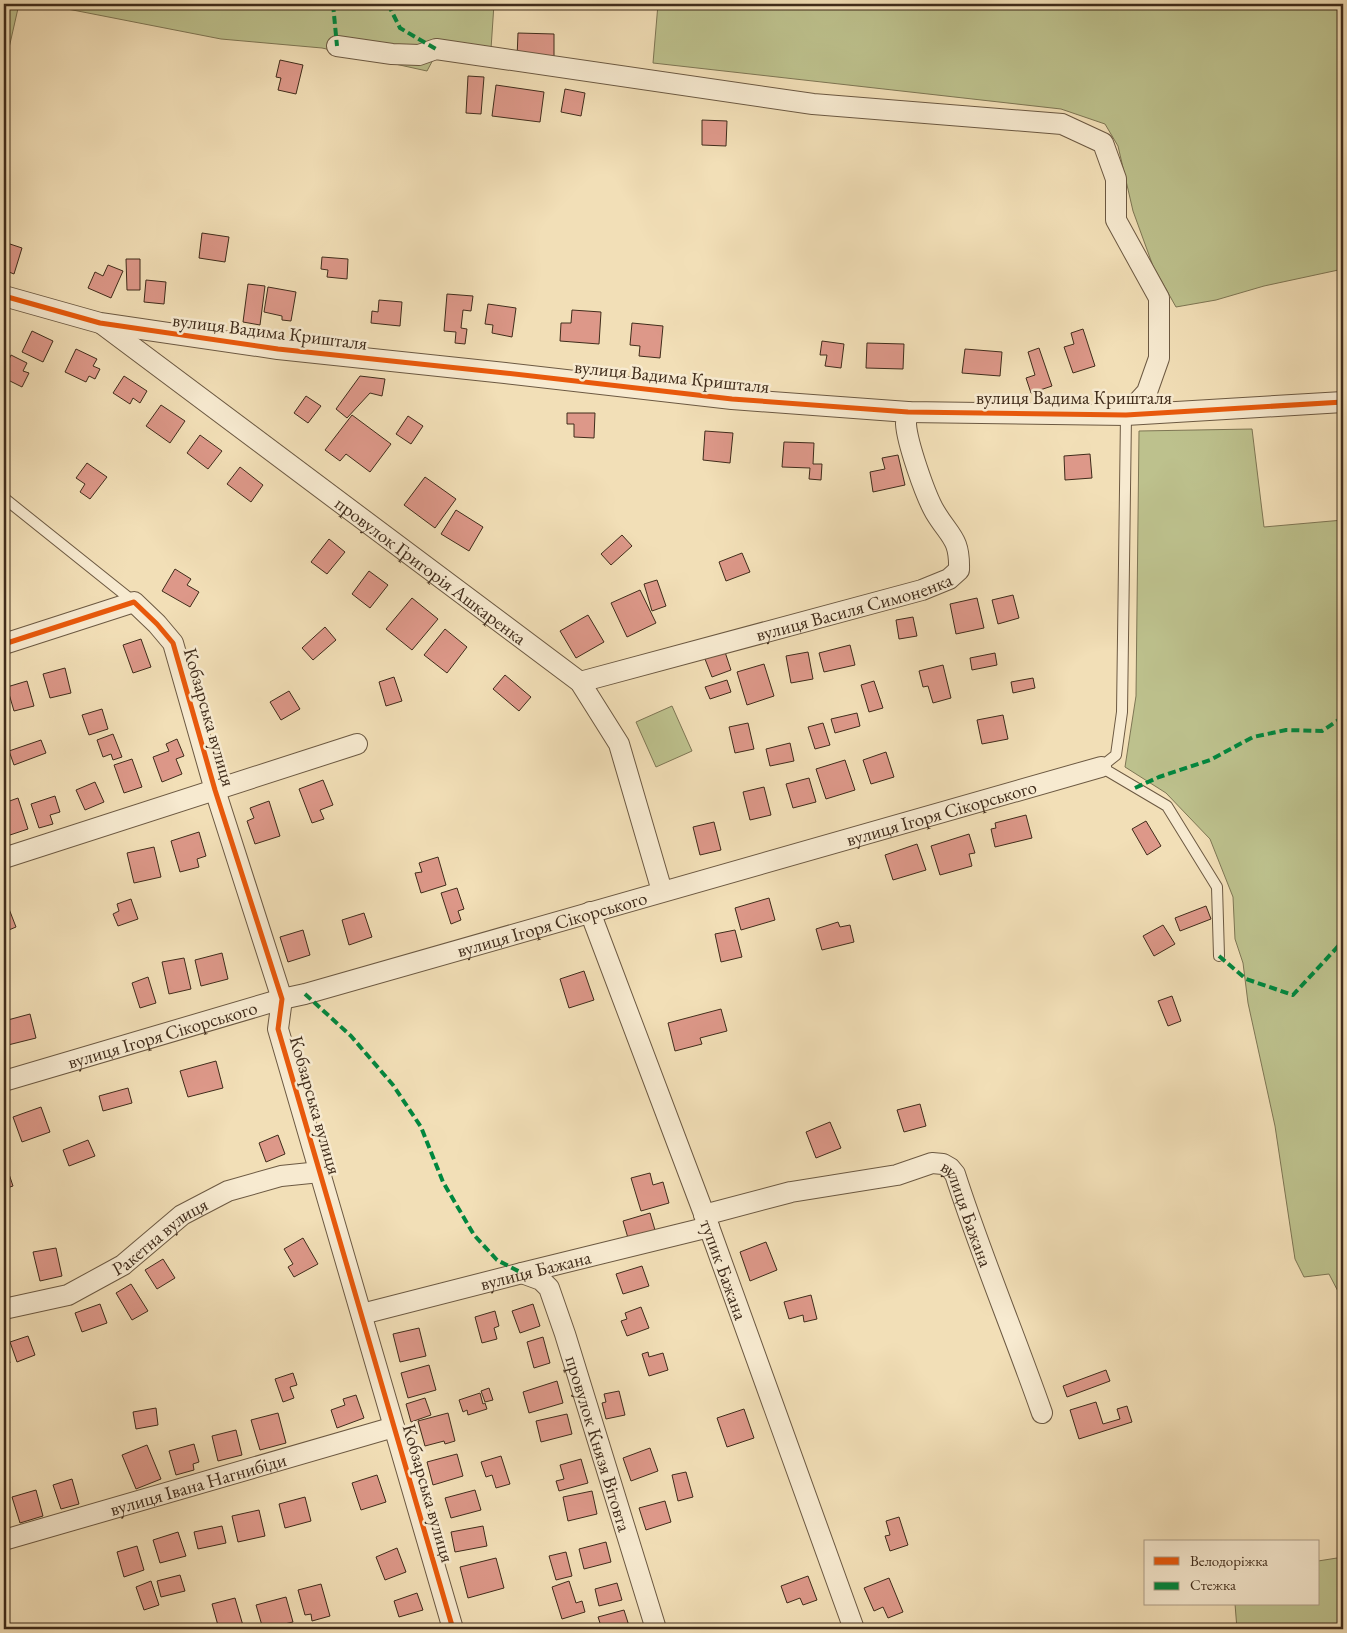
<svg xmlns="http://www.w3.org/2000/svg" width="1347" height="1633" font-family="'EB Garamond',serif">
<rect width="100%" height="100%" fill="#f2dfb7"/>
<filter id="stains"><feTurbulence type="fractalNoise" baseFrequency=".004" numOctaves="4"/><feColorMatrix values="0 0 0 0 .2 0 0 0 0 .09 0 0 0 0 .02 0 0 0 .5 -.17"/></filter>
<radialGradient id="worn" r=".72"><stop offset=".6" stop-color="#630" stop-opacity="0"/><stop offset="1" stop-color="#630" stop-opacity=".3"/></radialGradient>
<path fill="#bdc18d" stroke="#7e7654" d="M4,4H19L4,70Z
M42,4H494L490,64L435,56L427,71L322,48L221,39Z
M658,4H1343V269L1264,286L1216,300L1176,307L1153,266L1133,211L1118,146L1105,124L1061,109L653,63Z
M1252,429L1264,527L1343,520V1301L1329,1274L1304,1277L1295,1259L1275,1126L1248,1003L1243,963L1235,939L1233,897L1210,839L1166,793L1125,767L1136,696L1139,431Z
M672,706L692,751L656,767L636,722Z
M1337,1558H1343V1629H1237L1235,1604H1318V1561Z"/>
<path fill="#dd9889" stroke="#402c1b" d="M518,33L554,34V59L517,58Z
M280,60L303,65L296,94L278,90L281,78L276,77Z
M468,76L484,77L481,114L466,113Z
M496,85L544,92L540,122L492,116Z
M565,89L585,93L581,116L561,112Z
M702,120L727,121L726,146L702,145Z
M202,233L229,237L225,262L199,258Z
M4,242L22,248L14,274L4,270Z
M322,257L348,259L347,279L327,277L328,270L321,269Z
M126,259H140V290H127Z
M108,265L123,271L111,298L88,288L95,272L103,276Z
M146,280L166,282L164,304L144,302Z
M248,284L265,286L260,325L243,322Z
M268,287L296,292L291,321L282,320V316L264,312Z
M447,294L473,296L471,311L463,310L461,328L467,329L465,344L455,343L456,332L444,331Z
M379,300L402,302L400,326L371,323L372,311L378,312Z
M488,304L516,308L512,337L492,333L493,325L485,324Z
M572,310L601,312L599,344L560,341L561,323H571Z
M632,323L663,326L660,358L639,356L640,346L630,345Z
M1083,329L1095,366L1073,373L1064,347L1074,344L1071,333Z
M32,331L53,341L43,362L22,352Z
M822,341L844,344L841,368L825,366L827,355H820Z
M867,343L904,344L903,369L866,368Z
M1039,348L1052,386L1031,393L1026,378L1035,375L1028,352Z
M76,349L97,359L93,366L100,369L95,379L89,376L86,382L65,372Z
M965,349L1002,352L1000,376L962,373Z
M11,355L27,363L23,371L29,373L22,387L4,378V370Z
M124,376L147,391L140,403L133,398L130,404L113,393Z
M360,376L385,379L382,396L370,393L347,418L336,409Z
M306,396L321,406L308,423L294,413Z
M161,405L185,421L170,443L146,426Z
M567,413H595L594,438L574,437V424H567Z
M352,415L391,444L370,472L346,454L340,461L325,450Z
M408,416L423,426L411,444L396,434Z
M705,431L733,433L730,463L703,460Z
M200,435L222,451L208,469L187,453Z
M784,442L814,443L813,464H822L821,480L809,479L810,468L782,467Z
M1090,454L1092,478L1065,480L1064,456Z
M898,455L905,485L873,492L870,472L885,469L882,458Z
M87,463L107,477L90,499L80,492L85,484L76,478Z
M240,467L263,485L251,502L227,484Z
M425,477L456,499L435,528L404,505Z
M456,510L483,527L469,551L441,534Z
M622,535L632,546L611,565L601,554Z
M329,539L345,552L327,574L311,562Z
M742,553L750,572L726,581L719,562Z
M175,569L191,579L187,585L199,592L190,607L162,591Z
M369,571L388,585L370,608L352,594Z
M657,580L666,606L652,611L644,584Z
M640,590L656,623L627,637L611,603Z
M1013,595L1019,618L998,624L992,600Z
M412,598L438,619L412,650L386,629Z
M977,598L984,628L956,634L950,604Z
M588,615L604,642L576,658L560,631Z
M913,617L917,636L899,639L896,620Z
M325,627L336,640L313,660L302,648Z
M445,629L467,647L447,673L424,655Z
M141,639L151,667L133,673L123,645Z
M850,645L855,665L824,672L819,653Z
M725,652L731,670L712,677L705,659Z
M808,652L813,679L791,683L786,656Z
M995,653L997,665L972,670L970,658Z
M764,664L774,696L747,705L737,672Z
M943,665L951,698L933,703L928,686L923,687L919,671Z
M65,668L71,693L50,698L43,674Z
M505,675L531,697L519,711L493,689Z
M394,677L402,701L386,706L379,682Z
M1033,678L1035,688L1013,693L1011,682Z
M727,680L731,692L710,699L705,687Z
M27,681L34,706L14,711L7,687Z
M874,681L883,708L869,712L861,685Z
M289,691L300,709L281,720L270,702Z
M102,709L108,729L89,735L82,715Z
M857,713L860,726L835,733L831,719Z
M1003,715L1008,739L982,744L977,720Z
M748,723L754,749L735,753L729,727Z
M823,723L830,745L815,749L808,727Z
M113,734L122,757L113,760L111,754L103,757L97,740Z
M177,739L184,756L176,759L182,774L162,782L153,757L169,751L166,744Z
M41,740L46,753L14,765L9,751Z
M790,743L794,761L770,766L766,749Z
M886,752L894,777L871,784L863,760Z
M132,759L142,787L124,793L114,765Z
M845,760L855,790L826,799L816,769Z
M809,778L816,802L793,808L786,784Z
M323,780L333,805L320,810L324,819L312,823L299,789Z
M95,782L104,802L85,810L76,790Z
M764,787L771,815L750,820L743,792Z
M55,796L60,812L50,815L53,824L39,828L31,804Z
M18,798L28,829L7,836L4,827V803Z
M269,801L280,836L255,844L247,821L254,818L250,808Z
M1026,815L1032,838L995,847L991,829L996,828L995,823Z
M1146,821L1161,846L1147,855L1132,829Z
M714,822L721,850L700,855L693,827Z
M199,832L206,856L197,859L199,867L180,872L171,841Z
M969,834L975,853L969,854L972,866L940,875L931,846Z
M917,844L926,870L893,880L885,855Z
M154,847L161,877L134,883L127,853Z
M438,857L446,885L421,893L415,873L422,872L419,863Z
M457,888L464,909L458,911L461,920L451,924L441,893Z
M4,896L16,927L4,932Z
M769,898L775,920L741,930L735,908Z
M131,899L138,919L118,926L113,914L119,911L117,904Z
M1206,906L1211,919L1180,931L1175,918Z
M364,913L372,937L349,945L342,920Z
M838,922L840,927L850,925L854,942L822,950L816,929Z
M1163,925L1175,944L1154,956L1143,936Z
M303,930L310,955L288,962L280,937Z
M735,930L742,957L721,962L715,934Z
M222,953L228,979L201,986L195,960Z
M184,958L191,989L169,994L162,962Z
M584,971L594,1000L569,1008L560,979Z
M148,977L156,1003L140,1008L132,983Z
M1172,996L1181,1021L1168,1026L1158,1001Z
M721,1009L727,1031L700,1038L702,1044L675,1051L668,1023Z
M30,1014L36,1038L4,1046V1021Z
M216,1061L223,1088L188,1097L180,1071Z
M128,1088L132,1103L103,1111L99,1096Z
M920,1104L926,1126L904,1132L897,1110Z
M41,1107L50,1132L22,1142L13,1117Z
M830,1122L841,1148L816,1158L806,1132Z
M278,1135L285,1154L266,1162L259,1143Z
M88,1140L95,1156L69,1166L63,1150Z
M5,1162L13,1186L4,1189V1163Z
M650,1173L653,1185L663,1182L669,1203L641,1211L631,1178Z
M650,1213L655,1230L628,1238L623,1221Z
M303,1238L318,1264L294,1277L288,1267L293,1264L284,1249Z
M766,1242L777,1270L750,1281L740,1252Z
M56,1248L62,1276L40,1281L33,1252Z
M163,1259L175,1278L157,1289L145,1270Z
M642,1266L649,1286L623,1294L616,1274Z
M131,1284L148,1311L132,1320L116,1293Z
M811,1295L817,1319L804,1322L803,1315L789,1319L784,1302Z
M100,1304L107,1323L82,1332L75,1313Z
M533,1304L540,1326L520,1333L512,1311Z
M641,1307L649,1328L627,1336L621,1321L627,1319L625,1313Z
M495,1311L499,1326L494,1328L497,1339L482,1343L475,1317Z
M419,1328L426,1356L400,1362L393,1334Z
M28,1336L35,1355L17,1362L10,1342Z
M543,1337L550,1363L534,1368L527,1342Z
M4,1340L10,1363L4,1365Z
M648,1352L649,1357L663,1353L668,1370L649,1376L642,1354Z
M429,1365L436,1390L408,1398L401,1373Z
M1106,1370L1110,1381L1067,1397L1063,1386Z
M293,1373L297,1385L290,1387L294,1398L283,1402L275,1379Z
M557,1381L563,1403L529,1413L523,1392Z
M489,1388L493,1400L485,1402L481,1391Z
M619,1391L625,1415L606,1419L602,1403L606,1402L604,1394Z
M480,1393L483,1404L485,1403L487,1409L468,1415L467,1410L463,1412L459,1400Z
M356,1395L364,1418L337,1428L331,1410L345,1405L343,1399Z
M425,1398L431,1415L411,1422L406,1404Z
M1096,1402L1103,1424L1120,1419L1117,1409L1127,1406L1132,1422L1079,1439L1070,1410Z
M156,1408L158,1425L136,1429L133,1412Z
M744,1409L754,1438L727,1447L717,1418Z
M278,1413L286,1443L260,1450L251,1420Z
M448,1413L455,1441L445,1444L444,1441L425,1446L418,1421Z
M567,1414L572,1434L541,1442L536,1421Z
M236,1430L242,1455L218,1461L212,1436Z
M194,1444L199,1462L193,1464L194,1470L176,1475L169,1451Z
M147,1445L161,1479L136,1489L122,1455Z
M650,1448L658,1471L631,1481L623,1458Z
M457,1454L463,1476L433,1485L427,1462Z
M501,1456L510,1484L496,1488L492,1475L486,1477L481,1462Z
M581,1459L588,1483L559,1491L556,1481L564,1479L560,1465Z
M686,1472L693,1497L678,1501L672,1475Z
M377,1475L386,1502L361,1510L352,1483Z
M72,1479L79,1504L61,1509L53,1485Z
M36,1490L43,1516L20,1523L12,1497Z
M475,1490L481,1510L451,1518L445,1498Z
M592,1491L597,1514L568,1521L563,1497Z
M305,1497L311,1521L285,1528L279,1504Z
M665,1501L671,1522L646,1530L639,1508Z
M259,1510L265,1536L238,1542L232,1516Z
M899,1517L908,1545L890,1551L885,1536L890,1535L886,1521Z
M222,1526L226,1543L198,1549L194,1532Z
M483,1526L487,1546L455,1552L451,1532Z
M178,1532L186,1556L160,1563L153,1540Z
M606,1542L611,1562L584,1569L579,1549Z
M137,1546L144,1570L124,1577L117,1552Z
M397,1548L406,1572L385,1580L376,1557Z
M566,1552L572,1576L556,1580L549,1556Z
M496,1558L504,1588L468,1598L460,1567Z
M180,1575L185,1591L161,1597L157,1581Z
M808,1576L817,1600L803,1605L800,1598L787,1603L781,1586Z
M889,1578L903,1612L888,1618L883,1607L874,1611L864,1588Z
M151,1581L159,1605L144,1610L136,1587Z
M569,1581L576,1603L582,1601L585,1612L562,1619L552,1587Z
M617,1583L622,1600L599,1606L595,1589Z
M321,1584L330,1616L312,1621L311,1614L305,1615L298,1590Z
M417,1593L423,1610L399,1617L394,1601Z
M286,1597L293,1622L263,1629L256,1605Z
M235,1598L244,1629H219L212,1604Z
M624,1610L630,1629H602L598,1617Z"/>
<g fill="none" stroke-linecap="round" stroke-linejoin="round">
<defs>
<path id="service" d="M1126,415L1122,712L1116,755L1101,767L1167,806L1217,887L1219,956
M4,498L134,602"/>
<g id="minor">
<path d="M337,46L392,54L419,55L436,49L813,104L1062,124L1103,143L1116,179V220L1159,298V358L1147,392L1126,415"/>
<path d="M4,296L100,323L278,349L505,373L732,399L908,412L1126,415L1343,402"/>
<path id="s1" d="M102,324L580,682L619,744L662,891"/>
<path d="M4,644L134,602L157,624L173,643L215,790L282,999L278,1029L453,1629"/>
<path id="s2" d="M580,682L922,590L949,579L959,570C960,538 950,537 935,512C925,495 907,442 906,424C906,420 907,416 908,412"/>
<path d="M4,858L357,744"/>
<path id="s3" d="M590,912L709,1227L854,1629"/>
<path id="s4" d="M4,1081L282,999L305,994L1101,767"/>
<path id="s5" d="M704,1215L791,1192L897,1175L932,1163L943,1164L950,1168L955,1174C981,1255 1014,1333 1042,1413"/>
<path id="s6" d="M522,1273L541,1280L549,1288L565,1334L656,1629"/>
<path id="s7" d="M4,1309L68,1295L123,1265L182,1215L228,1191L281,1176L320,1172"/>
<path id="s8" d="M362,1314L522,1273L709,1227"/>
<path id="s9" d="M4,1540L394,1427"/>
</g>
</defs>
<use href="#service" stroke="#6c5942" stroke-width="12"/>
<use href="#minor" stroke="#6c5942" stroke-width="22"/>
<use href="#service" stroke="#f7ead0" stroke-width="10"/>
<use href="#minor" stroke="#f7ead0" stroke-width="20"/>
<path stroke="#00873e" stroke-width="4" stroke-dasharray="8 4" stroke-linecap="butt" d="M333,4L337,46
M388,4L400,28L436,49
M1135,788L1159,777L1210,760L1253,737L1286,730L1322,731L1343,717
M1219,956L1246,979L1293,995L1343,941
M305,994L351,1036L393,1085L421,1127L443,1182L474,1235L497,1260L522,1273"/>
<defs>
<path id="cycleway" d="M4,296L100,323L278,349L505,373L732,399L908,412L1126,415L1343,402
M4,644L134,602L157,624L173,643L215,790L282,999L278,1029L453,1629"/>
</defs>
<use href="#cycleway" stroke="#f7ead0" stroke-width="8"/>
<use href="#cycleway" stroke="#e8590c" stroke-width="5"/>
</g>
<g text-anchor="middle" stroke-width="5" stroke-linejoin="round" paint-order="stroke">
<g font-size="19" fill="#402c1b" stroke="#f7ead0">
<text transform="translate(270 331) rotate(7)" y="7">вулиця Вадима Кришталя</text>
<text transform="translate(672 376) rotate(6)" y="7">вулиця Вадима Кришталя</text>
<text x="1074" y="404">вулиця Вадима Кришталя</text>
<text dy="7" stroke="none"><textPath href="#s1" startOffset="411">провулок Григорія Ашкаренка</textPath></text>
<text dy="7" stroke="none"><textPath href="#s2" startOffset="284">вулиця Василя Симоненка</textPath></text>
<text transform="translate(210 717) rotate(74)" y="7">Кобзарська вулиця</text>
<text dy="7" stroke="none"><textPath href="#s4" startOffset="975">вулиця Ігоря Сікорського</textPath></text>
<text dy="7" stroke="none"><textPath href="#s4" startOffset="570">вулиця Ігоря Сікорського</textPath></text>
<text dy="7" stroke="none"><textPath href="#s4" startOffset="165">вулиця Ігоря Сікорського</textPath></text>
<text transform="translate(316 1105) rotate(74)" y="7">Кобзарська вулиця</text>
<text dy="7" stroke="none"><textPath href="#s5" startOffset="302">вулиця Бажана</textPath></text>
<text dy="7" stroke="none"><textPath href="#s7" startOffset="175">Ракетна вулиця</textPath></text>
<text dy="7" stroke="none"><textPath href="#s8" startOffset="179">вулиця Бажана</textPath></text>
<text dy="7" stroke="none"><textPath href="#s3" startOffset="382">тупик Бажана</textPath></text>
<text dy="7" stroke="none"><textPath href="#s6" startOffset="195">провулок Князя Вітовта</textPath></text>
<text dy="7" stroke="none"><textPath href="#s9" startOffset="202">вулиця Івана Нагнибіди</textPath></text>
<text transform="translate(429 1493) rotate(74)" y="7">Кобзарська вулиця</text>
</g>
</g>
<rect width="1347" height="1633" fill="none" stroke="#f2dfb7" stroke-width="20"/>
<rect x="5" y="5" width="1337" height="1623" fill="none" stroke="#402c1b" stroke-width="2.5"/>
<rect x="10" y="10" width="1327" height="1613" fill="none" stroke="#402c1b"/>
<rect x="1144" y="1540" width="175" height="65" fill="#f7ead0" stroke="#ae9e88"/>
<rect x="1154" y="1557" width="25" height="8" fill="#e8590c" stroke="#ae9e88"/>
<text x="1190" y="1566" font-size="15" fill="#402c1b">Велодоріжка</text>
<rect x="1154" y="1582" width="25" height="8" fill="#00873e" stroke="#ae9e88"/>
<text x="1190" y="1590" font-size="15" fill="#402c1b">Стежка</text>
<rect width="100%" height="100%" filter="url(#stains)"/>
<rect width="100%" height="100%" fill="url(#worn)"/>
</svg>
